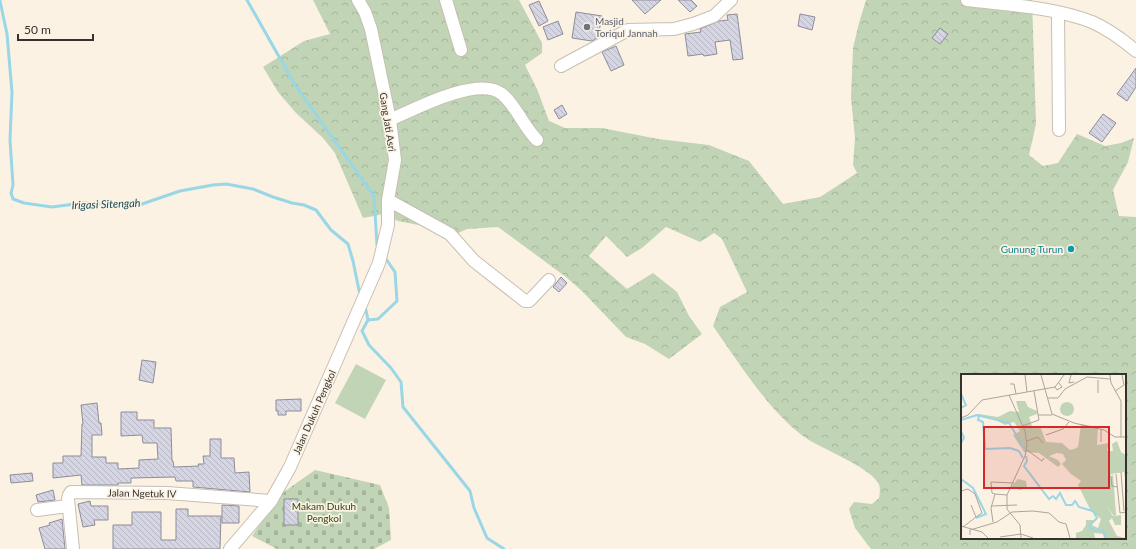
<svg xmlns="http://www.w3.org/2000/svg" width="1136" height="549" font-family="Lato,sans-serif">
<defs>
<pattern id="forest-crowns" width="20" height="18" patternUnits="userSpaceOnUse"><rect width="20" height="18" fill="#c1d4b5"/><path d="M2 6a3 3 0 1 1 6 0M12 15a3 3 0 1 1 6 0" fill="none" stroke="#a6b69c"/></pattern>
<pattern id="cemetery-stones" width="16" height="16" patternUnits="userSpaceOnUse"><rect width="16" height="16" fill="#c1d4b5"/><path d="M2 7V4a2 2 0 0 1 4 0v3zM10 15v-3a2 2 0 0 1 4 0v3z" fill="#a6b69c"/></pattern>
<pattern id="building-back-hatch" width="6" height="6" patternUnits="userSpaceOnUse"><rect width="6" height="6" fill="#d5d5e4"/><path d="M-1 5l2 2M0 0l6 6M5-1l2 2" fill="none" stroke="#b7b7c4"/></pattern>
</defs>
<rect width="100%" height="100%" fill="#fbf2e4"/>
<path fill="#c1d4b5" d="M356,364L386,380L365,419L335,403Z"/>
<path fill="url(#forest-crowns)" fill-rule="evenodd" d="M313,0H519L542,43V53L525,65L537,89L549,121L565,128H602L658,139L709,145L749,161L783,204L820,197L857,173L853,165L855,138L851,98L853,48L859,23L866,0H1032L1036,124L1029,155L1043,166L1058,163L1077,134L1105,146L1121,143L1134,138L1128,162L1113,190L1119,216L1136,217V549H871L855,528L849,509L854,502L872,504L879,498C880,492 881,486 877,481C865,466 826,450 809,440C773,418 737,360 713,326L720,307L747,292L722,239L714,233L700,242L666,227L642,248L627,257L606,236L589,256L627,289L653,273L677,292L689,316L702,334L669,359L645,344L626,337L582,291L566,277L498,227L467,229L447,238L429,227L398,221L384,214L363,218L335,153L323,138L296,113L278,92L263,67L304,41L330,34ZM962,375H1125V538H962Z"/>
<path fill="url(#cemetery-stones)" d="M315,470L380,485L389,508L391,540L374,549H277L252,536L281,494Z"/>
<g fill="none" stroke-linecap="round" stroke-linejoin="round">
<path stroke="#99d6e6" stroke-width="3" d="M247,0L295,85L374,196L377,245L379,248
M0,1L7,34L12,92L10,140L13,185L11,193L13,199L24,203L52,207L83,203L139,205L180,191L213,185L226,184L253,189L273,197L292,203L304,205L316,210L331,230L348,244L353,261L360,295
M384,256L395,272L397,301L378,319L368,320L362,331L369,345L391,368L401,382L403,407L470,491L474,508L487,538L504,549
M365,306L368,320"/>
</g>
<path fill="url(#building-back-hatch)" stroke="#8d8d9b" d="M632,0H661L645,14Z
M678,0H691L697,6L690,12Z
M539,1L548,21L539,26L529,5Z
M576,12L602,16L598,37L592,41L572,38Z
M737,14L743,59L733,60L730,40L715,42L717,54L704,56L703,54L688,56L685,34L701,32L700,29L719,21L728,20L727,15Z
M800,14L815,17L812,30L798,26Z
M558,21L563,34L548,40L543,27Z
M940,28L948,34L940,44L932,38Z
M616,46L624,65L611,71L602,52Z
M1136,68V87L1127,101L1117,94Z
M562,105L567,114L559,119L554,110Z
M1103,114L1116,123L1102,142L1089,133Z
M561,277L567,283L559,292L553,287Z
M142,360L156,362L153,383L139,380Z
M301,399V411H286V415H278V411H276V400Z
M97,403L99,423H101L102,435H92V457H106V463H118V469L139,468V460L158,459L157,443H143L142,435L121,436V412H137V420H154V428H171L172,461H173L174,467L199,466L198,464H204L203,456H210V439H221V458H234L235,473L249,472L250,492L193,487V481H176L175,477L131,478V483H118V485H82L81,475L53,478V463H63V456H81L82,424H83L81,405Z
M32,473L33,481L11,483L10,475Z
M53,490L55,500L38,502L36,495Z
M284,499H298V525H284Z
M90,501L91,506H108V520H94L95,525L83,527L78,504Z
M222,505L239,506V523H222Z
M176,509H188V516H221L220,549H113V525H132V512H161V540H176Z
M62,519L65,549H45L39,528L50,525L49,523Z"/>
<g fill="none" stroke-linecap="round" stroke-linejoin="round">
<defs>
<path id="minor" d="M446,0L461,50
M967,0C1009,5 1053,7 1092,22C1108,29 1123,40 1136,51
M1058,13L1059,130
M561,66L628,30L674,29L693,24L714,16L731,0
M390,120C414,109 479,75 502,94C517,107 523,126 537,140
M388,200L450,234L474,261L525,301H529L532,298L549,280
M37,510L68,506
M73,549L68,499L69,495L71,492L167,493L271,501
M230,549L271,501L290,467L379,263L388,225V200L395,160L390,120L371,29L365,12L358,0"/>
</defs>
<use href="#minor" stroke="#c7bfb2" stroke-width="14"/>
<use href="#minor" stroke="#fff" stroke-width="12"/>
</g>
<circle fill="#6b7280" stroke="#fbf2e4" stroke-width="1.5" cx="587" cy="27" r="4"/>
<circle fill="#0f9aa8" stroke="#fbf2e4" stroke-width="1.5" cx="1071" cy="249" r="4"/>
<g text-anchor="middle" stroke-width="3.5" stroke-linejoin="round" paint-order="stroke">
<g font-size="10" fill="#5b616d" stroke="#fbf2e4" text-anchor="start">
<text x="595" y="25">Masjid<tspan x="595" dy="12">Toriqul Jannah</tspan></text>
</g>
<g font-size="10" fill="#35312c" stroke="#fbf2e4">
<text transform="translate(388 122) rotate(81)" y="4">Gang Jati Asri</text>
<text transform="translate(314 412) rotate(-66)" y="4">Jalan Dukuh Pengkol</text>
<text transform="translate(142 493) rotate(1)" y="4">Jalan Ngetuk IV</text>
</g>
<g font-size="10" fill="#0d838f" stroke="#fbf2e4" text-anchor="end">
<text x="1063" y="253">Gunung Turun</text>
</g>
<g font-size="10" fill="#294807" stroke="#fbf2e4">
<text x="324" y="510">Makam Dukuh<tspan x="324" dy="12">Pengkol</tspan></text>
</g>
<g font-size="11" font-style="italic" fill="#124754" stroke="#fbf2e4">
<text transform="translate(106 204) rotate(-2)" y="4">Irigasi Sitengah</text>
</g>
</g>
<g transform="translate(961 374)">
<rect width="165" height="165" fill="#fbf2e4"/>
<path d="M99 35a7 7 0 1 1 14 0a7 7 0 1 1-14 0ZM152,99L155,141L153,142L146,133V120Z" fill="#c1d4b5"/>
<path d="M55,27H64L67,33L76,37V40L68,43L71,52H79L85,68L101,69L109,76L113,75L117,73L120,50L137,53L136,71L148,69L146,77H152L151,70L156,67L160,78L165,81V110L163,98L150,100L151,114L146,120V133L152,142L160,141V151H154L151,144L148,147L156,162L164,164H143L142,160L133,159L134,164H115V159L121,157L125,151V146H133L131,151L137,154L140,145L130,137L117,111L120,107L110,100L101,90L105,86L102,80L96,79L88,82L97,86L100,90L97,93L78,79L63,78L52,61L59,57L53,48L44,51L33,45L14,42L18,40L37,43L49,37L58,38Z" fill="#c1d4b5"/>
<path d="M57,105L65,107L66,113L59,116L50,113Z" fill="#c1d4b5"/>
<path fill="none" stroke="#99d6e6" stroke-width="2" d="M0,20L5,31L0,34M18,42L17,46L22,48L24,75L49,74L58,77L62,84M0,46L16,41L48,49L64,75M0,57L3,64L0,69M65,82L66,87L63,92L88,125L92,122L95,125L99,119L105,131H111L114,127L118,133L132,137L136,144L129,151L130,155L142,157L145,164M0,105L12,114L25,140L15,144"/>
<path fill="none" stroke="#aca59a" stroke-width="1" d="M64,1L66,18M80,1L91,40L113,49L143,56L154,63H165M110,1L108,9L113,8M149,1L150,9L160,27V63M49,10H53L55,20M94,13L96,16L101,13L98,9M154,17L163,11L161,1M137,19V6M48,21L64,57L66,71L64,82L46,121V135L59,151L60,164M87,24H97L104,15L126,3L149,5M77,41H91M0,44L7,41L21,26L94,13L103,1M61,52L78,46L73,17M140,55V68M85,61L102,55L108,48M66,67L77,63L82,69M66,76L81,87L83,84M160,98L163,137M155,100L159,139L165,138M150,102L151,112L156,113M0,117L7,115L14,120L21,139L15,143M34,120L31,119L30,108L53,109M34,120L46,121M30,132L56,131M32,148L30,134L34,120M0,152L21,158L27,164M2,153L15,143L10,131M60,160L72,164M9,161V156L36,148L51,138L72,137L88,139L98,148L105,150L109,164M39,163L60,160"/>
<path fill="#d62828" fill-opacity="0.15" stroke="#d62828" stroke-width="2" d="M23,53H148V114H23Z"/>
<rect width="165" height="165" fill="none" stroke="#35312c" stroke-width="2"/>
</g>
<path d="M18 34v6h75v-6" fill="none" stroke="#35312c" stroke-width="2"/>
<text x="24" y="34" font-size="12" fill="#35312c" stroke="#fbf2e4" stroke-width="3" paint-order="stroke">50 m</text>
</svg>
